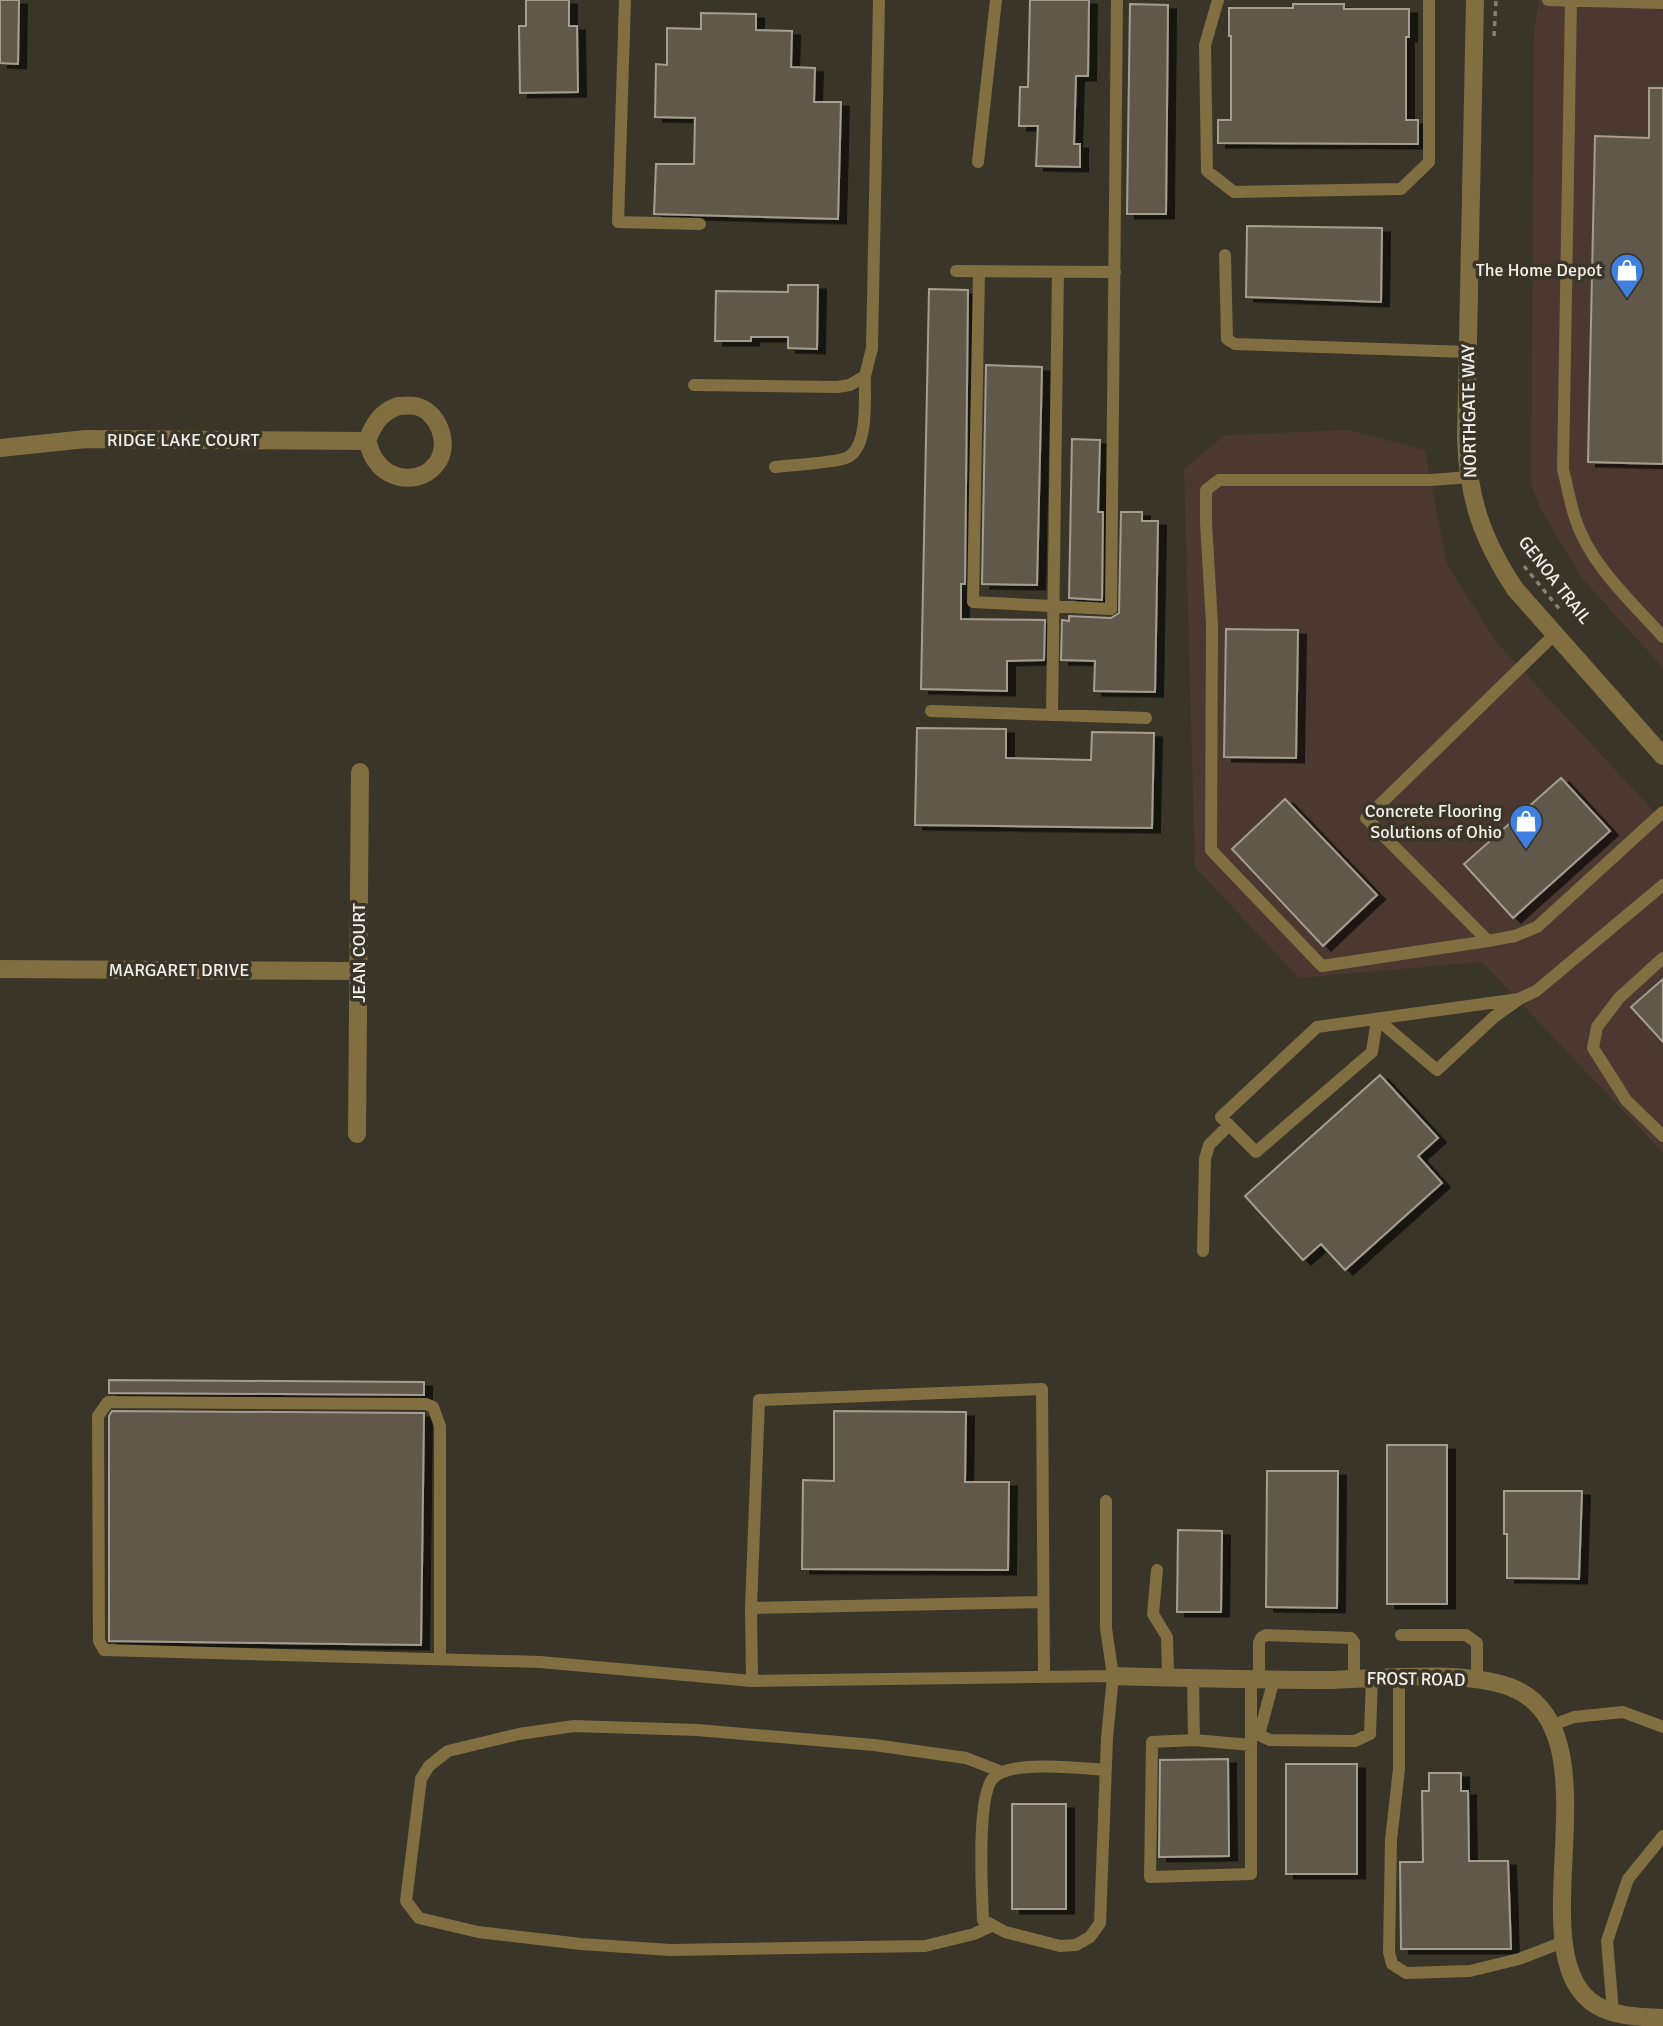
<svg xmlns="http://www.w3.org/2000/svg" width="1663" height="2026" font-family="Signika,sans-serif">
<defs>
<filter id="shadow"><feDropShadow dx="8" dy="4.5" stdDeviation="0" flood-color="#0009"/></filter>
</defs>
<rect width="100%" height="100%" fill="#3a3529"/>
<path fill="#4b3830" d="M1539,0H1663V668L1581,577L1541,510L1531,483L1534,30Z
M1347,430L1425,450L1447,565L1498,644L1663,821V1153L1482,962L1299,978L1195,867L1184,469L1225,435Z"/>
<path fill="#5f594c" stroke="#a49e90" stroke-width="2" filter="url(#shadow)" d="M0,0H19L18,64L0,63Z
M526,0H569V26H577L578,92L520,93L519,26H526Z
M1030,0H1089L1088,76H1076L1074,144H1080V167L1036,166L1038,126H1019L1020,87H1028Z
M1130,4L1168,5L1166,214H1127Z
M1293,4H1344V9H1409V37H1406V120H1418V144L1218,143V120H1231V36H1229V8H1293Z
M701,13L756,14V30L792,31L791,67L815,68L814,102H841L838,219L654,214L656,164H694L695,118L655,117L656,64L667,65V28L701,29Z
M1649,88H1663V464L1588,462L1595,136L1649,138Z
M1247,226L1382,228L1381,302L1246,297Z
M788,285H818L817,349L788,348V337H751V341H715L716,291L788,292Z
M929,289L968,290L965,584H961V619L1045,620L1044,660L1007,661V691L921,689Z
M986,365L1042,367L1037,585L982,584Z
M1072,439L1100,440L1098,512H1103L1102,600L1069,598Z
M1121,512H1142V521H1158L1155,692L1094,691L1095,661L1061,660L1062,620L1069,621V616L1111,618L1119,613Z
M1226,629L1298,630L1296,758L1224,757Z
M917,728L1006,729V758L1091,760L1092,732L1154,733L1152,828L915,825Z
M1561,778L1610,831L1513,918L1464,864Z
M1285,799L1377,895L1323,946L1232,849Z
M1663,979V1042L1631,1007Z
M1380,1075L1438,1138L1418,1156L1442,1183L1345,1270L1321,1244L1303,1260L1245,1196Z
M109,1380L424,1382V1395L109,1393Z
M112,1411L424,1413L421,1645L109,1641V1416Z
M834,1411L966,1412L965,1482H1009L1008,1570L802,1569L803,1480L834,1481Z
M1387,1445H1447V1604H1387Z
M1267,1471H1338L1337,1608L1266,1607Z
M1504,1491H1582L1579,1579L1507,1578V1534H1504Z
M1178,1530L1222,1531L1221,1612H1177Z
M1228,1759L1229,1856L1159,1857L1160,1760Z
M1286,1764H1357V1874H1286Z
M1429,1773H1461V1791H1468L1469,1861H1508L1511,1949H1401L1400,1862H1423L1422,1791H1429Z
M1012,1804H1066V1909H1012Z"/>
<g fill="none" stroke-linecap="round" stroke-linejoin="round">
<path stroke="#858076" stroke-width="3.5" stroke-dasharray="5 5" stroke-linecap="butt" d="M1494,36L1496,0
M1524,566L1561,611"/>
<path stroke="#816f41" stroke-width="12" d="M625,0L618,222L700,224
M1218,0L1205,45L1207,171L1234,192L1401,189L1429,162V0
M1548,0L1663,3
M1571,1L1563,469C1567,485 1570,502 1575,518C1590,565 1631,601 1663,637
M978,162L996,0
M1225,255L1227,339L1235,344L1468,352
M956,271L1115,272
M979,271L973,602L1111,609L1117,0
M694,385L837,387L850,385L865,376L872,348L879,0
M775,467C791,465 833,463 846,458C870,448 864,397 865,376
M1469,477L1431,480H1219L1206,490V523L1212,624L1211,850L1322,966L1488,941
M1555,634L1366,818L1488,941L1515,936L1537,927L1663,812
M931,711L1146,718
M1052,715L1058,272
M1663,958L1619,998L1597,1027L1593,1048L1626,1100L1663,1136
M1377,1019L1372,1052L1256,1152L1221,1117L1317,1027L1519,999L1536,991L1663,885
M1377,1019L1437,1070L1494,1017L1518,1000
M1203,1251L1205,1159L1209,1145L1229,1125
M1106,1501V1628L1113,1676L1107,1738L1100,1923L1090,1937L1076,1945L1060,1946L1005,1932L983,1920C982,1893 976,1794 994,1777C1013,1760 1081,1768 1106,1770
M1157,1570L1153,1614L1167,1637L1168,1677
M751,1608L1043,1602
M1401,1635H1466L1477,1643V1681
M440,1658V1426L433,1407L426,1404L108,1402L98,1416L99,1641L104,1650L540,1662L752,1681L1113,1676
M1193,1678L1194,1740L1152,1742L1150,1877L1251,1874V1679
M1399,1678V1769L1391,1840L1389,1952L1392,1964L1406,1973L1470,1971L1519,1959L1563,1942
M1259,1679V1643L1261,1638L1266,1635L1351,1638L1354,1642V1679
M1274,1679L1259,1735L1270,1740L1355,1741L1370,1734L1372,1678
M752,1681L751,1608L759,1400L1042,1389L1044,1677
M1550,1726L1574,1717L1623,1712L1663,1727
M1194,1740L1251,1745
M991,1926L974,1934L925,1946L670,1950L581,1944L478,1932L419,1918L406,1901L421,1779L429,1766L448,1751L519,1734L574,1726L697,1730L874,1745L966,1758L1002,1772
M1613,2012L1607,1941L1628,1879L1663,1836"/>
<path stroke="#816f41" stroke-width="18" d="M1475,0L1466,438C1468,498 1482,539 1515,589L1663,756
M398,406C403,406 410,405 415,406C438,410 451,444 437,463C422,484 390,482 376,461C371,455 370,448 367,441C374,423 380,413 398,406Z
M0,448L86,439L367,441
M0,969L359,971
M357,1134L360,772
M1113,1676C1184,1678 1255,1680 1325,1680C1378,1679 1461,1669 1510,1687C1623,1729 1513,1955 1596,2005C1616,2017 1640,2017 1663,2018"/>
</g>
<defs>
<symbol id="shop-pin" viewBox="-11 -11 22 30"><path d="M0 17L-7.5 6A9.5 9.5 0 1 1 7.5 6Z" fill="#3f7fe0" stroke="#3a3529"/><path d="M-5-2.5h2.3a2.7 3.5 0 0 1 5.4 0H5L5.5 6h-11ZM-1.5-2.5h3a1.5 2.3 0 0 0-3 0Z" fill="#fff"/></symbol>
</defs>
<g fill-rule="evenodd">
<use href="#shop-pin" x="1608" y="251" width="38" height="52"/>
<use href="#shop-pin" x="1507" y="802" width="38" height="52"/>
</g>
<g text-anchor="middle" stroke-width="7" stroke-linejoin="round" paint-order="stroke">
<g font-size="18" fill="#f2efe8" stroke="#3a3529" text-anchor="end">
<text x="1602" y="276">The Home Depot</text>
<text x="1502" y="817">Concrete Flooring<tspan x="1502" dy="21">Solutions of Ohio</tspan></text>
</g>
<g font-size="18" fill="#f2efe8" stroke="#3a3529">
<text transform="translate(1469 411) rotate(-91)" y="6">NORTHGATE WAY</text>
<text x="183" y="446">RIDGE LAKE COURT</text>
<text transform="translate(1555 580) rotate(52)" y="6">GENOA TRAIL</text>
<text transform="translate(359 953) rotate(-90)" y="6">JEAN COURT</text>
<text x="179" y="976">MARGARET DRIVE</text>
<text transform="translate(1416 1679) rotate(1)" y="6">FROST ROAD</text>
</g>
</g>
</svg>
